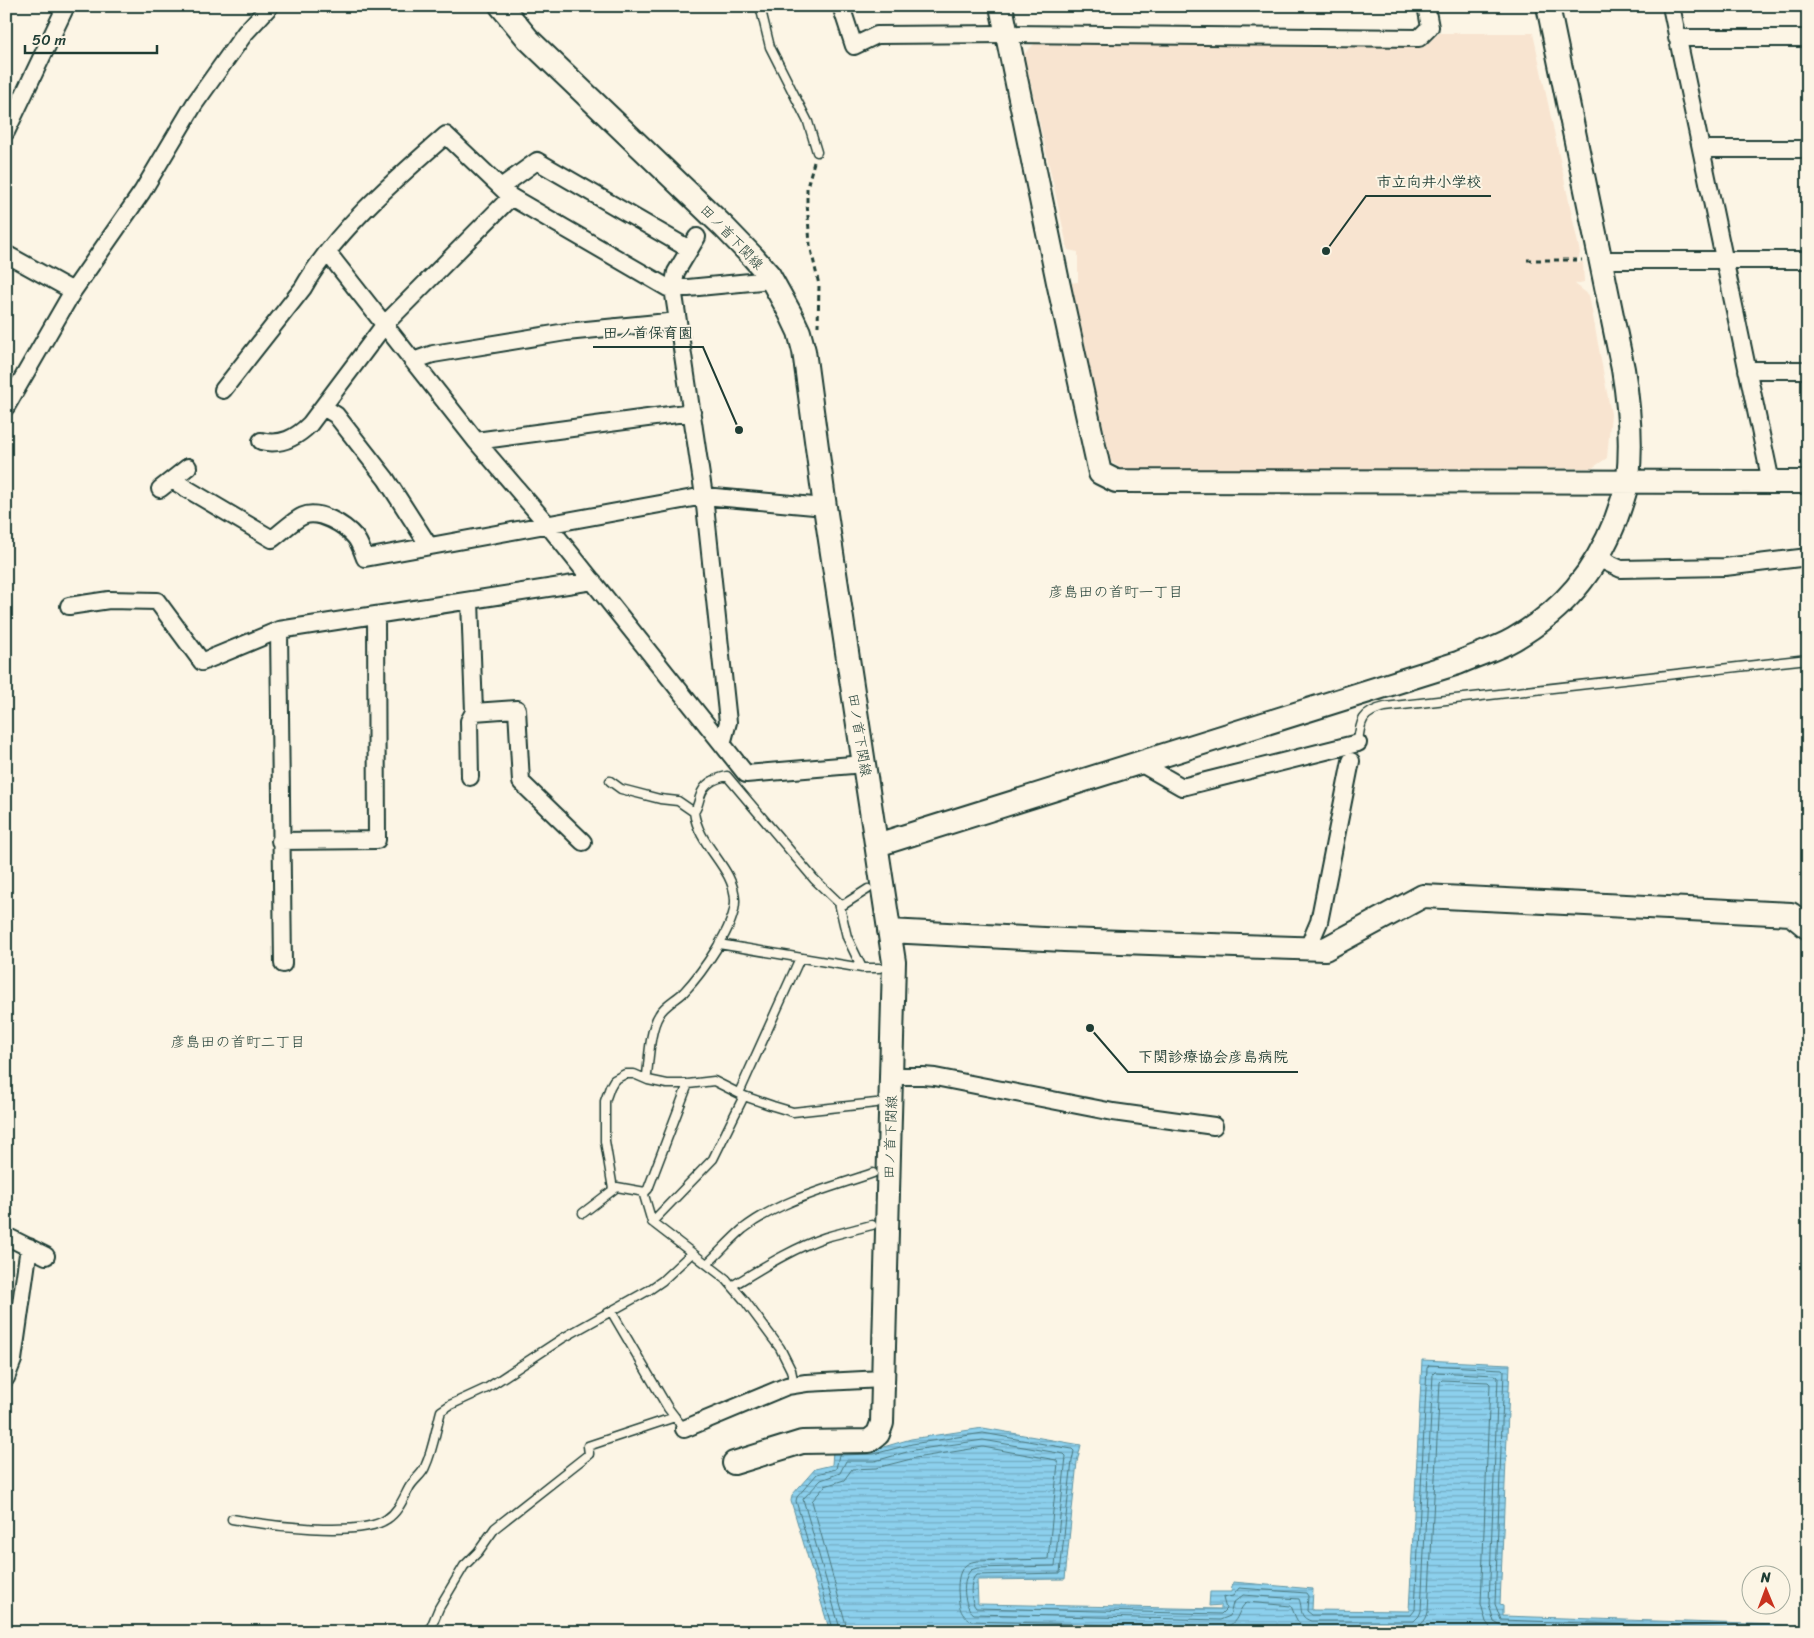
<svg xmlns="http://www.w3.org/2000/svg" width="1814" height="1638" font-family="Sriracha,'Klee One',sans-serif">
<defs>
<pattern id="water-rules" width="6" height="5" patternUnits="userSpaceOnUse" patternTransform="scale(1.25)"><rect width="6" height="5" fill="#8cd0ed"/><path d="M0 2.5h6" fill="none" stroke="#72aac1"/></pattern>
</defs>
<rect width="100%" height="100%" fill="#fcf5e5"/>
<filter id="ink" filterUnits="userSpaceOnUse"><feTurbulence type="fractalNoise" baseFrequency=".02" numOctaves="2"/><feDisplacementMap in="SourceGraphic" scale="10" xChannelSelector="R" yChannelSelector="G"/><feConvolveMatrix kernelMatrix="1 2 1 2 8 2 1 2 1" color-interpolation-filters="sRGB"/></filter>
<g filter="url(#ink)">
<path fill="#f8e4d0" d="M1439,33H1533L1580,253L1577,263L1583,262L1584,282L1575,284L1589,295L1611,414L1607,458L1592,468L1124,470L1111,462L1071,283L1078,282V252L1068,250L1024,54L1034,44L1424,47Z"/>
<path fill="url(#water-rules)" stroke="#6095a3" d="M1422,1360L1510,1364L1500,1604L1503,1605V1616L1808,1626V1632H830L791,1501L792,1495L815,1469L832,1465L833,1450H873L911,1439L983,1428L1081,1445L1077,1462L1065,1579L977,1580L978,1604L1221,1609V1605L1209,1606L1210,1592H1231L1233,1582L1313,1589L1312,1610L1409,1611Z"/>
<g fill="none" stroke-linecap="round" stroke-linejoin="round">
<path stroke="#4b787e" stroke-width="1" d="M834,1632L796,1501L797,1497L817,1474L836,1469L839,1455L874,1454L912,1444L983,1433L1072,1449L1074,1451L1072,1461L1060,1573L976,1575C969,1581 970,1602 976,1608L1221,1614L1226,1609L1223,1598L1233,1596L1239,1588L1306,1593L1308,1596L1307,1611L1312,1615H1411L1415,1610L1427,1368L1429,1365L1502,1369L1504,1371L1495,1604L1501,1620L1808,1631
M841,1632L803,1499L821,1480L840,1473L846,1461H875L914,1450L983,1440L1064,1454L1066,1456L1055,1566L977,1568L971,1570C961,1579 963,1607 974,1614L1220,1620L1230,1616L1233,1603L1243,1595L1299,1599C1303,1608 1298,1617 1311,1621H1414L1419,1616L1421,1611L1433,1374L1435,1372L1495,1375L1498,1377L1489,1604L1494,1622L1503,1627L1639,1632
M848,1632L812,1501L825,1486L844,1480L852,1469L876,1468L915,1458L983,1447L1056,1460L1058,1463L1048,1559L977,1561C960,1563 958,1576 958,1590C959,1603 958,1614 971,1621L1220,1628C1241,1625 1235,1612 1247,1602L1291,1606C1296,1617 1296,1625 1310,1629L1408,1630C1419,1628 1426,1622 1428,1612L1440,1382L1442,1380L1488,1382L1490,1384L1481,1604L1486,1622L1494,1632"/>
<defs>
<path id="lane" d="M760,6L770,47L808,122L817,152
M1358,743C1360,721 1362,712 1385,707L1808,659
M610,781L621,789L629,791L660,799L678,801L694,812C698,807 698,803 700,797C704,783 714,779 727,776L814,879L839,903L843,905L868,889
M839,903L847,937L862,968
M719,944L862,968H879
M643,1077L647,1075C649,1058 650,1029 659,1015C664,1005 676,1000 684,992C701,974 736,926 735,900C734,867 698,846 694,812
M739,1093L800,958
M613,1189L605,1141V1101L610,1087L614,1080L625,1074H634L648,1080L667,1084H688L714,1081L744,1096L773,1106L793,1112L876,1103
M645,1192L648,1189L688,1084
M583,1213L617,1187L645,1192L644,1195L652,1222L726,1279L745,1301L780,1348L791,1370L794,1384
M652,1222L713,1159L744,1096
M707,1264C719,1253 730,1240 743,1229C780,1200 830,1188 873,1173
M732,1286C762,1268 793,1248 826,1237C841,1233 856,1229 872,1225
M611,1311L668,1408L684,1429
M232,1519C265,1525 360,1538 387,1519C398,1512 403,1499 409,1488C413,1480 422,1475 425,1467C433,1450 436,1429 441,1411L450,1405L487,1388L563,1338L649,1290L662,1281L692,1253
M429,1632L439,1608L464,1566L478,1552L495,1528L589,1454L588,1446L675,1417"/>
<path id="street" d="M841,6L854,46L877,35L1007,34L1419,38L1430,27L1426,6
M1671,6L1771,482
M1677,38H1808
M6,132L66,6
M1701,149H1808
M501,187L537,161L689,249
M697,237L676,272L673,288L704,496L728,722L722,744
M328,253L476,441L547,524L746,774L864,764
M6,254L73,291
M1600,260H1808
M413,361L433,354L566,332L678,321
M1747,370H1808
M223,390L303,288C335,231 397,178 446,135L511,197L668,288H688L771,280
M6,407L73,291L142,192L195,103L245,33L270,6
M323,407L336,415L386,479L429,546
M261,441C281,446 296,438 310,424L385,324L511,197
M476,441L692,412
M172,480L272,539C282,532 292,521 303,516C319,509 345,525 355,537C360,543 362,551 365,558L704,496L825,507
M160,489L188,467
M1597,558L1621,569L1725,567L1808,557
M470,601L474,712L517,709L521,782L583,842
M69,606L109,600L157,601L202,662L279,630L593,581
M279,630L283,964
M1140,763L1182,787L1358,743
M470,777L469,721L474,712
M280,841L377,840L376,616
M1307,950L1319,922L1351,761
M891,1076H923L935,1077L1113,1112L1214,1126
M6,1236L46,1256
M6,1378L13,1360L29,1247
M684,1429L787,1386L806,1383L882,1379"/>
<path id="secondary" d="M501,6L528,39L724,227L753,257L769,275L790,313L799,332L804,351L825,507L894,962L882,1423L878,1434L869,1441L802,1442L734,1463
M1001,6L1058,282L1100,473L1116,481L1808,482
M877,845L1458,663C1476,655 1497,649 1514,639C1564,610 1595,572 1616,519C1620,507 1626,492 1628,479C1632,442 1629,405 1623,369L1548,6
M889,931L1064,940L1325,949L1423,896L1791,914L1808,928"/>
</defs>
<use href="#lane" stroke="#1f3d34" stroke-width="11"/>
<use href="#street" stroke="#1f3d34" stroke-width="20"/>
<use href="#secondary" stroke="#1f3d34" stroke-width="26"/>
<path stroke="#1f3d34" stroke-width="3" stroke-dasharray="5 4" stroke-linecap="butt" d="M814,162L807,187V202L810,245L819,285L818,326
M1527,260H1582"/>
<use href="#lane" stroke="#fcf5e5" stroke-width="8"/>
<use href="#street" stroke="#fcf5e5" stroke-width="16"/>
<use href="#secondary" stroke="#fcf5e5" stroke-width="22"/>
</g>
</g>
<g text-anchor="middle" stroke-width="4" stroke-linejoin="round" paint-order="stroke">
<g font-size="14" fill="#1f3d34" stroke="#fcf5e5">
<text transform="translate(732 237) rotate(46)" y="5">田ノ首下関線</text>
<text transform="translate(860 735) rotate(81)" y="5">田ノ首下関線</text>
<text transform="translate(890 1137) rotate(-88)" y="5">田ノ首下関線</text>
</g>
<g font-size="15" fill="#1f3d34" stroke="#fcf5e5">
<text x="1116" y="597">彦島田の首町一丁目</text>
<text x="238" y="1047">彦島田の首町二丁目</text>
</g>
</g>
<path fill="none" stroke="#1f3d34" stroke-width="2" d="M1326 251L1366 196H1491M739 430L703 347H593M1090 1028L1128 1072H1298"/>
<g fill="#1f3d34" stroke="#fcf5e5" stroke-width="2">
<circle cx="1326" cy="251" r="5"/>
<circle cx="739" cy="430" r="5"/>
<circle cx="1090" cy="1028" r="5"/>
</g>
<g font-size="15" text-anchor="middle" font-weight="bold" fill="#1f3d34" stroke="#fcf5e5" stroke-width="4" stroke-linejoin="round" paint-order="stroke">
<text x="1429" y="187">市立向井小学校</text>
<text x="648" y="338">田ノ首保育園</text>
<text x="1213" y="1062">下関診療協会彦島病院</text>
</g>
<rect width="1814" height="1638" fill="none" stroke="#fcf5e5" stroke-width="25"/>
<rect x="12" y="12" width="1789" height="1613" fill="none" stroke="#1f3d34" stroke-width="2" filter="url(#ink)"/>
<g transform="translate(1766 1590) rotate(359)"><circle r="24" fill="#fcf5e5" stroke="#a4ab9e"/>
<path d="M0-4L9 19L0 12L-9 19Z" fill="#c8321e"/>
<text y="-8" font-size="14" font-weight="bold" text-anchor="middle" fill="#1f3d34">N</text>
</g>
<path d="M25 45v8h132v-8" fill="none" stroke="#1f3d34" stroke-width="2.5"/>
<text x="32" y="45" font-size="15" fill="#1f3d34" stroke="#fcf5e5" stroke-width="4" paint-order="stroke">50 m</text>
</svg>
